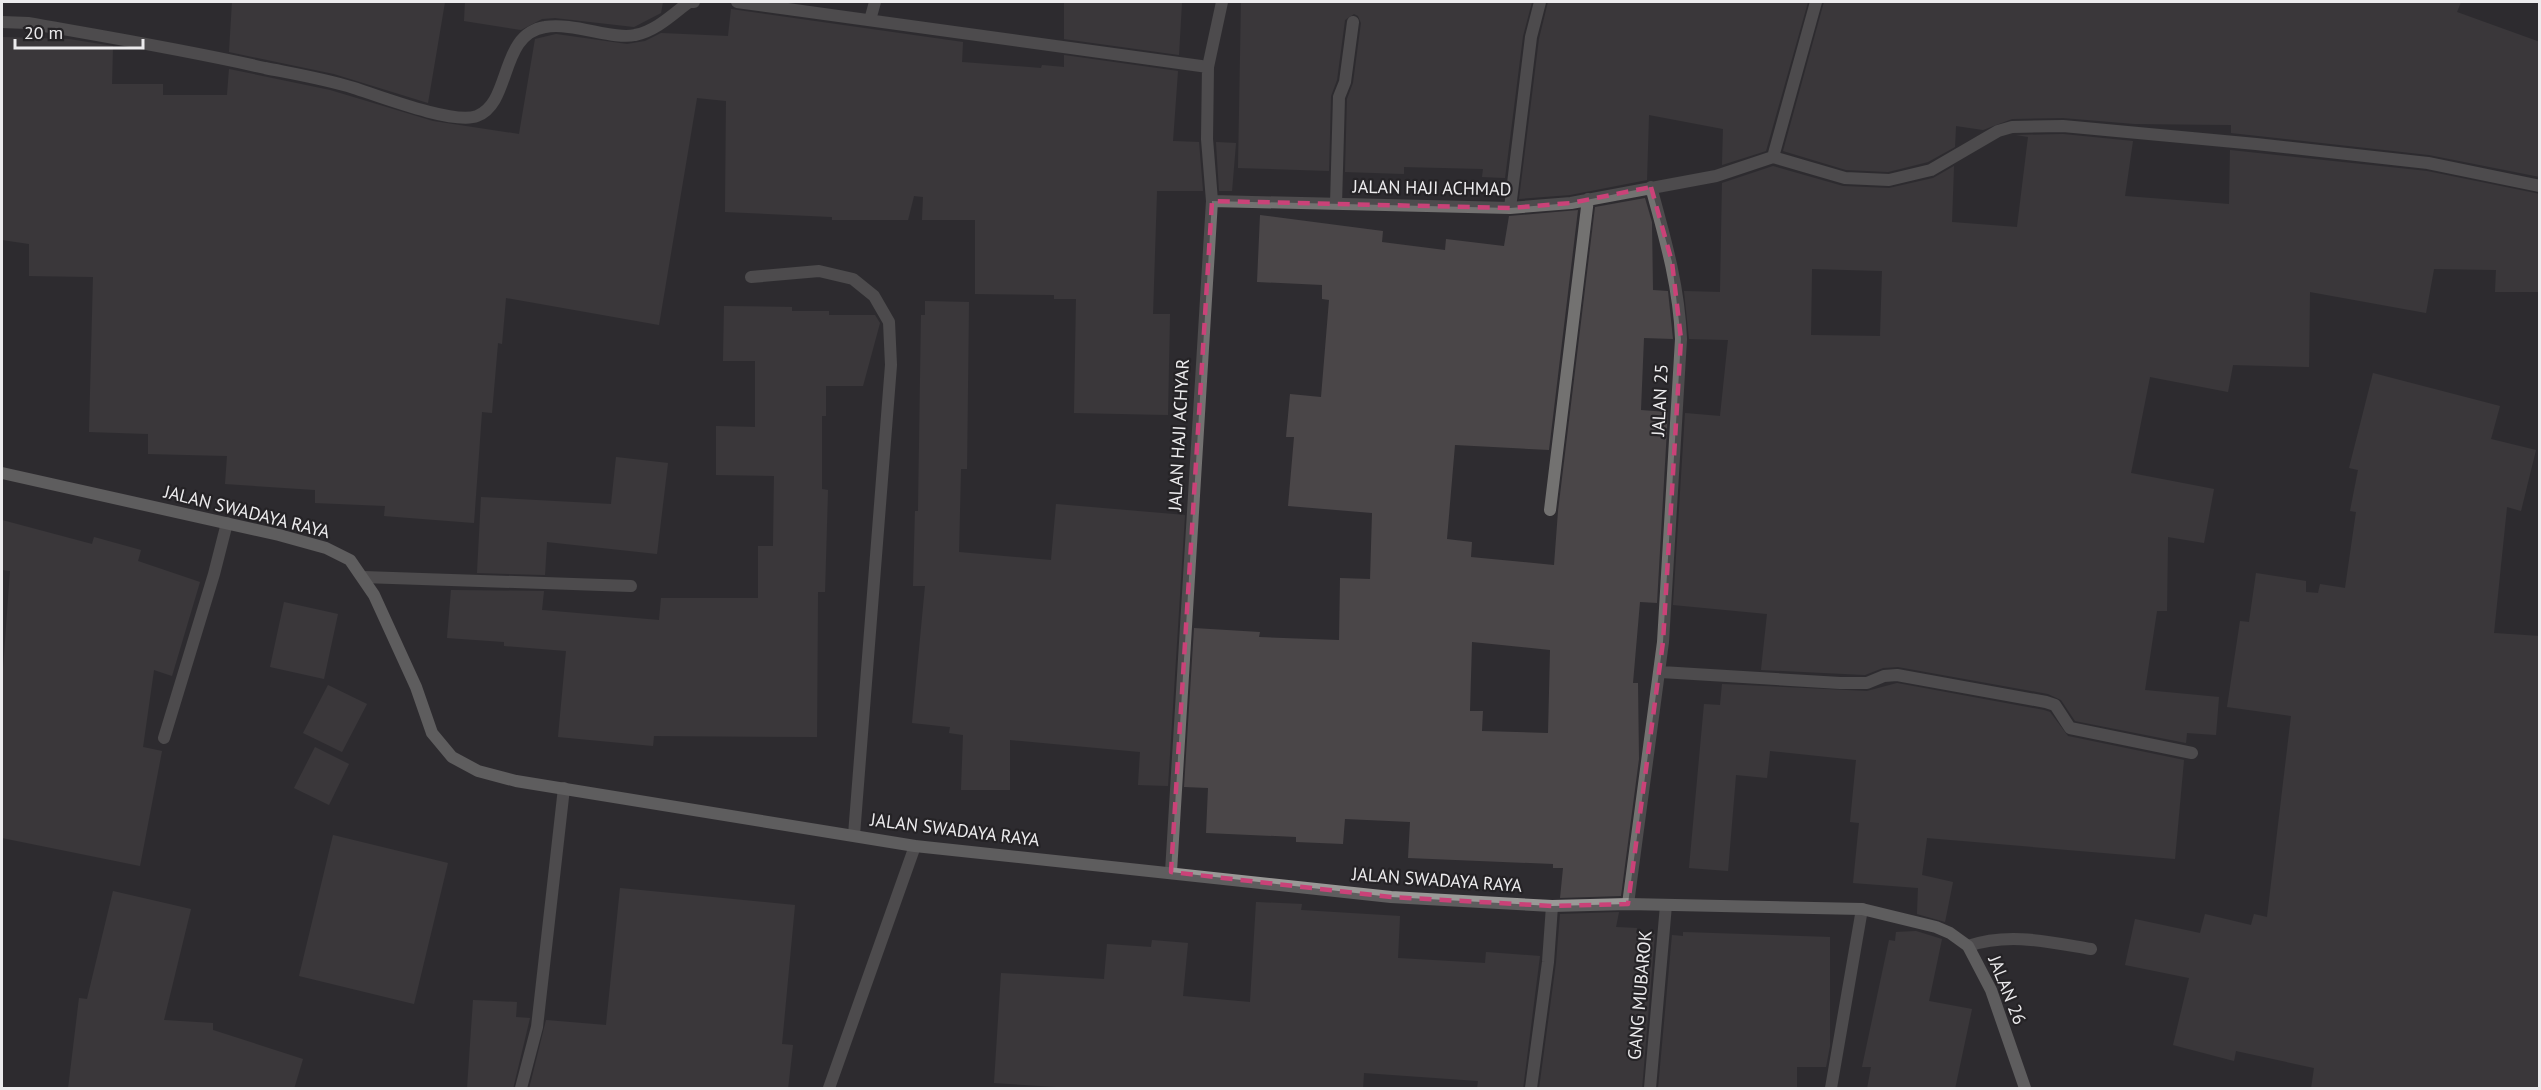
<svg xmlns="http://www.w3.org/2000/svg" width="2541" height="1090" font-family="'PT Sans',sans-serif">
<rect width="100%" height="100%" fill="#2e2c30"/>
<path fill="#4a4648" fill-rule="evenodd" d="M232,2H445L428,103L334,74L229,52Z
M465,2H663L661,13L634,27L555,18L542,19L521,30L464,21Z
M1064,2H1182L1179,55L1064,39Z
M1241,2H1532L1523,36L1505,178L1482,177L1483,169L1404,167V174L1345,172L1347,99L1353,83L1361,23L1358,16L1354,14L1345,20L1337,80L1331,96L1329,171L1238,168Z
M1548,2H1808L1766,151L1722,165L1723,129L1649,115L1647,180L1570,195L1519,199L1539,39Z
M1824,2H2461L2457,12L2540,42V177L2429,155L2231,133V125L2135,124L2063,118L2012,119L1983,130L1956,126L1955,147L1928,162L1888,172L1846,170L1783,151Z
M731,9L963,42L962,62L1041,68L1042,65L1064,67V55L1178,71L1173,141L1199,142L1203,191H1157L1153,314H1170L1168,415L1074,413L1076,299H1054V295L975,294V220H922L923,197L914,196L908,220H832V217L725,212L726,101L697,98L659,325L506,298L502,344L498,343L492,413L482,412L474,523L384,516L385,506L315,503V490L225,484L227,456L148,454V434L89,432L93,277L29,276V244L2,240V37L69,39L113,46L112,84H163V95H227L229,69L330,90L433,121L519,134L535,39L556,34L627,44L645,41L661,33L728,36Z
M2063,134L2133,141L2125,196L2229,204L2230,150L2427,171L2540,194V292H2495L2496,270L2434,269L2426,313L2310,292L2309,367L2233,365L2228,392L2150,377L2131,473L2214,489L2204,543L2168,537L2167,611H2157L2145,690L2219,697L2216,735L2187,733L2186,743L2075,721L2061,700L2048,694L1898,667L1883,668L1865,675L1761,670L1767,614L1673,605L1685,413L1720,416L1728,340L1689,339L1684,291L1720,292L1722,183L1773,166L1843,186L1889,188L1933,178L1954,166L1952,222L2017,227L2028,137L2016,135ZM1812,269L1882,271L1880,336L1811,335Z
M1216,142L1236,143L1232,191H1219Z
M1645,198L1652,222L1653,290L1668,291L1673,339L1644,338L1641,410L1668,412L1657,603L1640,602L1633,683H1638L1639,759L1621,896L1560,898L1563,868H1553V864L1408,858L1410,822L1345,819L1343,844L1296,842V837L1206,833L1208,788L1184,787L1194,628L1260,632L1259,637L1339,640L1340,578L1370,579L1372,513L1288,506L1294,437H1286L1290,394L1321,397L1329,300L1322,299V285L1257,282L1260,215L1383,231L1382,242L1445,250L1446,239L1504,246L1509,216L1578,210L1549,450L1455,445L1447,539L1472,542L1471,557L1554,565L1558,511L1595,207ZM1472,642L1550,650L1548,733L1482,731L1483,711H1470Z
M925,301L969,302L967,469H961L959,552L1051,560L1056,504L1185,515L1168,786L1138,785L1140,752L1010,740V790H961L963,735L949,733L950,727L912,723L925,586H913L915,511H918L921,315H925Z
M724,306L792,307V311H829V315H875L880,323L863,386H826V416H822V489L828,490L825,592H818L817,737L654,736L653,746L558,737L566,651L504,646V642L447,638L451,590L544,591L542,610L659,620L661,598H758V546H773L774,476L716,475V426L755,427V361H723Z
M2373,373L2500,406L2491,439L2536,450L2521,511L2507,507L2494,633L2540,636V1089H2311L2314,1068L2236,1051L2234,1061L2173,1045L2189,978L2125,965L2135,919L2200,933L2205,914L2251,925L2254,914L2267,917L2291,716L2227,707L2240,621L2249,622L2256,573L2306,581V592L2318,593L2320,584L2345,588L2356,512L2350,511L2358,470L2349,468Z
M616,457L668,463L657,554L547,542L545,575L477,573L481,497L611,504Z
M2,520L92,544L94,537L141,550L138,561L200,582L172,676L154,670L143,747L162,751L140,866L2,838V683L10,571L2,570Z
M284,602L338,614L324,679L270,667Z
M1897,683L2044,710L2050,712L2068,736L2184,760L2175,859L1927,838L1922,875L1953,882L1945,922L1917,914L1918,888L1853,883L1859,823L1850,822L1856,760L1770,751L1767,778L1736,775L1728,871L1689,868L1704,704L1720,705L1722,684L1867,691Z
M328,685L367,704L342,752L303,733Z
M315,747L349,764L329,805L294,788Z
M333,835L448,863L414,1004L299,976Z
M620,888L795,905L782,1044L793,1045L788,1089H529L546,1020L606,1025Z
M113,891L191,909L164,1020L213,1023V1030L303,1059L294,1089H68L79,998L87,999Z
M1256,902L1302,904L1301,910L1400,916L1398,958L1485,963L1486,952L1540,956L1523,1089H1477L1478,1081L1364,1073L1363,1089H1089L994,1083L1001,973L1104,979L1107,944L1151,947L1152,940L1188,943L1183,996L1250,1002Z
M1619,912L1616,927L1637,928L1636,933L1655,934L1642,1089H1539L1556,963L1560,914Z
M1916,931L1942,939L1929,1001L1972,1009L1955,1089H1867L1871,1067H1862L1889,940L1895,941L1896,932Z
M1683,932L1830,937V1046L1826,1067H1797V1089H1658L1672,935L1683,936Z
M473,1000L517,1002L516,1017L530,1018L513,1089H467Z"/>
<g fill="none" stroke-linecap="round" stroke-linejoin="round">
<path stroke="#737271" stroke-width="12" d="M363,577L631,586
M164,738L214,574L227,523"/>
<path stroke="#737271" stroke-width="12" d="M737,2L1208,67
M870,20L875,2
M2,22L28,23C107,37 186,50 265,68C295,74 325,79 354,88C379,96 454,125 477,116C512,103 499,34 545,27C573,22 613,40 635,35C656,31 673,14 689,2H694
M1773,157L1845,178L1889,180L1931,170L1998,131L2012,127L2063,126L2256,144L2428,163L2540,186
M1212,201L1510,208L1571,203L1716,176L1773,157L1816,2
M1336,204L1339,97L1345,82L1353,22
M1510,208L1531,37L1540,2
M751,277L819,271L853,279L874,296L889,322L891,365L854,835
M1550,510L1588,199
M1661,672L1840,683H1867L1884,676L1897,675L2046,702L2055,705L2070,728L2192,753
M1171,872L1212,201L1207,139L1208,67L1222,2
M1628,904L1663,642L1681,339C1679,286 1665,238 1651,187
M1968,946C2009,932 2049,942 2091,949
M521,1088L537,1027L564,788
M829,1088L915,846
M1531,1088L1548,962L1552,906
M1650,1088L1666,905
M1831,1088L1862,909"/>
<path stroke="#9a9997" stroke-width="12" d="M2,473L279,535L326,548L350,560L374,595L416,687L432,733L452,757L478,771L516,781L915,846L1391,897L1552,906L1628,904L1862,909L1936,927L1950,933L1968,946L1991,990L2025,1088"/>
</g>
<path d="M0 0H2541V1090H0ZM1651,187L1672,262L1681,339L1663,642L1628,904L1552,906L1391,897L1171,872L1212,201L1510,208L1571,203Z" fill="#2e2c30" fill-opacity=".55" fill-rule="evenodd"/>
<path fill="none" stroke="#ca4278" stroke-width="4.5" stroke-dasharray="12 8" stroke-linejoin="round" d="M1651,187L1672,262L1681,339L1663,642L1628,904L1552,906L1391,897L1171,872L1212,201L1510,208L1571,203Z"/>
<g text-anchor="middle" stroke-width="4.5" stroke-linejoin="round" paint-order="stroke">
<g font-size="18" fill="#ecebed" stroke="#252326">
<text transform="translate(1432 188) rotate(1)" y="6">JALAN HAJI ACHMAD</text>
<text transform="translate(1660 400) rotate(-87)" y="6">JALAN 25</text>
<text transform="translate(1179 435) rotate(-87)" y="6">JALAN HAJI ACHYAR</text>
<text transform="translate(247 512) rotate(14)" y="6">JALAN SWADAYA RAYA</text>
<text transform="translate(955 830) rotate(7)" y="6">JALAN SWADAYA RAYA</text>
<text transform="translate(1437 880) rotate(4)" y="6">JALAN SWADAYA RAYA</text>
<text transform="translate(2007 990) rotate(68)" y="6">JALAN 26</text>
<text transform="translate(1640 995) rotate(-85)" y="6">GANG MUBAROK</text>
</g>
</g>
<rect width="2541" height="1090" fill="none" stroke="#ecebed" stroke-width="6"/>
<path d="M15 39v9h128v-9" fill="none" stroke="#ecebed" stroke-width="3"/>
<text x="24" y="39" font-size="18" fill="#ecebed" stroke="#252326" stroke-width="4.5" paint-order="stroke">20 m</text>
</svg>
